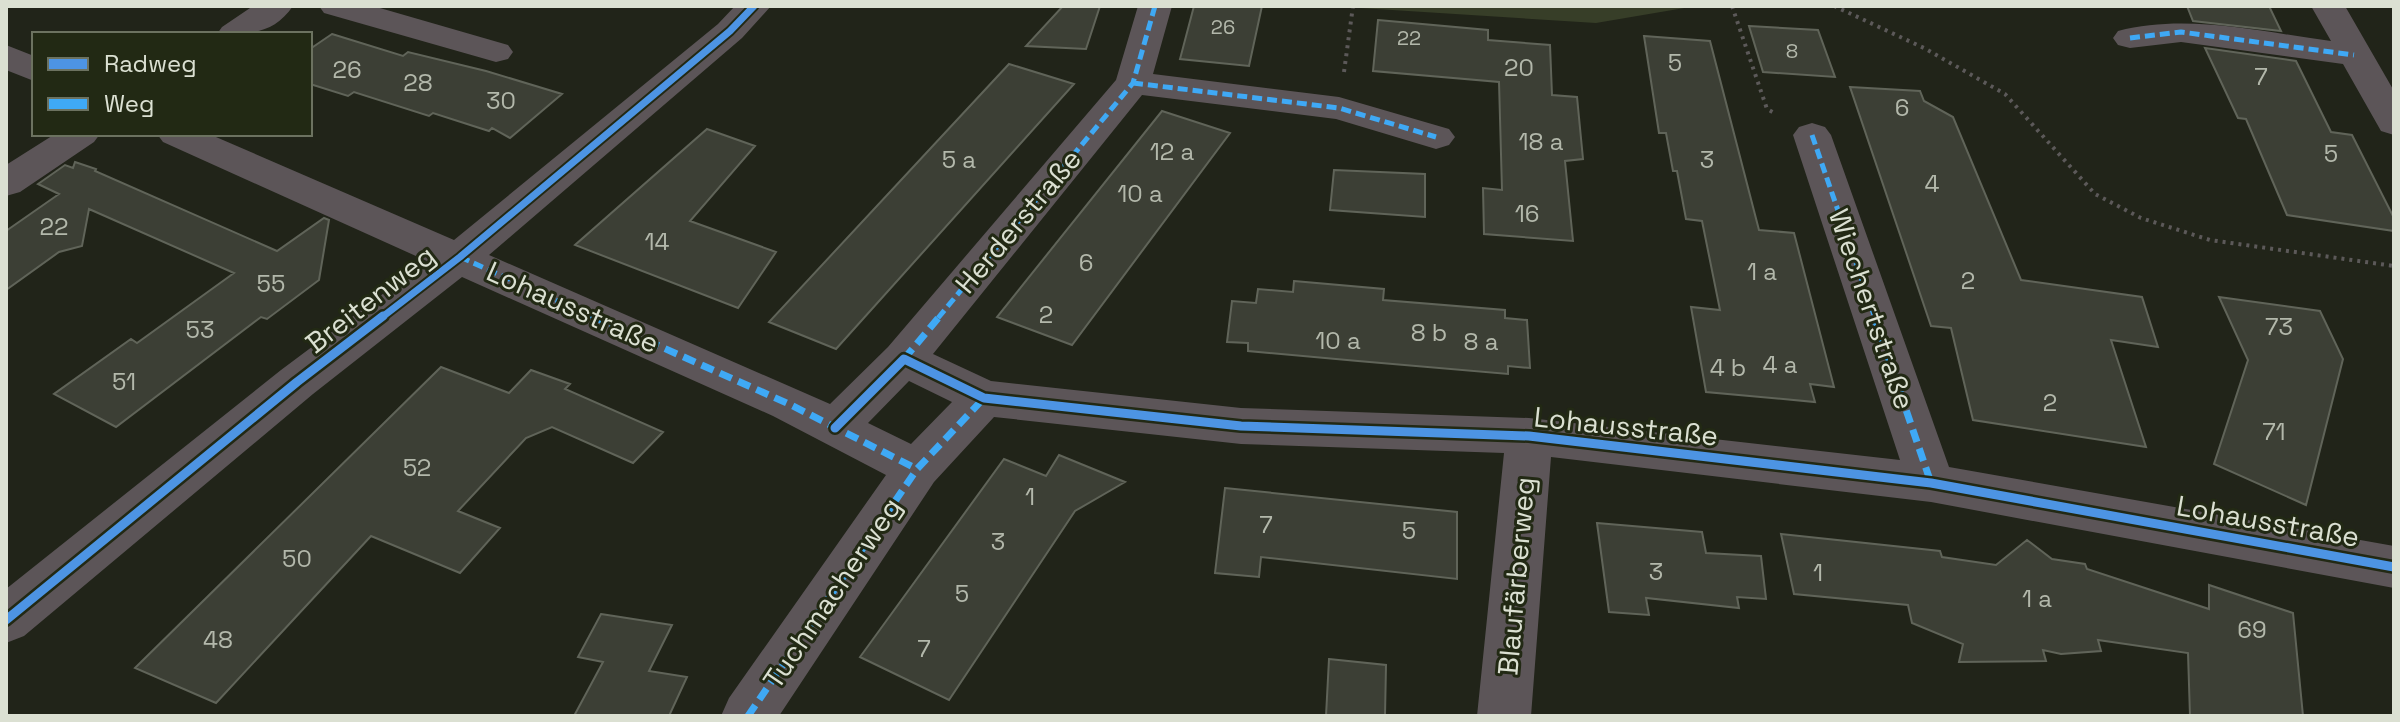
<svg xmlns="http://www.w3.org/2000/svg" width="2400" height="722" font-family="'Space Grotesk',sans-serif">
<rect width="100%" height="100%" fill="#212419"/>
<path fill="#373e28" d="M1696,6L1596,23L1345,7V6Z"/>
<path fill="#3c3f35" stroke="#606459" stroke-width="2" d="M1063,6H1100L1086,49L1026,46Z
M1194,6H1262L1249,66L1180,59Z
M2187,6H2269L2281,31L2193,21Z
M1378,20L1488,30V40L1550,45L1552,95L1577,97L1583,159L1565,161L1573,241L1484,234L1483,188L1502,190L1499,82L1373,71Z
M1749,26L1818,30L1835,77L1763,72Z
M332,34L403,56L408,52L486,71L562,94L510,138L492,128L489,131L433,113L429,116L354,92L348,96L310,84V49Z
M1644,36L1710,41L1759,230L1794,233L1834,387L1810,384L1815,402L1706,392L1691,307L1720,310L1702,221L1686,219L1677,171H1673L1666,133H1659Z
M2205,48L2296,61L2331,132L2352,135L2394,218V231L2287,215L2246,119L2238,118Z
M1009,64L1074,84L836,349L769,322Z
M1850,87L1920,91L1924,101L1953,117L2021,280L2142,297L2158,347L2111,340L2146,447L1973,420L1951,328L1931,326Z
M1162,111L1230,133L1072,345L997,317Z
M707,129L755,146L690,221L776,252L738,308L575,245Z
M75,162L96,169L95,171L277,251L324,218L329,220L319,280L267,319L261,317L116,427L54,394L131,339L137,343L234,273L89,209L82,246L59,252L6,290V231L59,194L38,184L65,165L73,168Z
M1334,170L1425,174V217L1330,210Z
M1294,281L1384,289L1383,300L1505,310V318L1527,320L1530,368L1508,366V374L1358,361L1248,351V343L1227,342L1232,301L1256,303L1258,289L1293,292Z
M2219,297L2320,311L2343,359L2306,505L2214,464L2248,360Z
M441,367L509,393L531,370L570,384L565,389L663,432L633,463L552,427L526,438L458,511L500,528L460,573L371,536L216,703L135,668Z
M1059,455L1125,482L1075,511L949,700L860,657L1004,459L1046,476Z
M1225,488L1457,512V579L1261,557L1259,577L1215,573Z
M1597,523L1702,532L1706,553L1761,556L1766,599L1737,597L1739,608L1646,598L1649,615L1609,612Z
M1781,534L1940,551L1942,557L1996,565L2027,540L2052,559L2085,564L2087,569L2209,609V585L2293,613L2303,716H2190L2188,653L2098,640L2101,651L2061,654L2043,650L2046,661L1959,662L1963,644L1912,623L1908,605L1794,594Z
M601,614L672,625L649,671L687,677L669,716H574L603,662L578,657Z
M1329,659L1386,665L1385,716H1326Z"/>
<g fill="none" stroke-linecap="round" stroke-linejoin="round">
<path stroke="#5c5959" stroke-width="4" stroke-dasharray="3 5" stroke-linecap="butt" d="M1732,6L1767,109L1776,114
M1834,6L1924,48L2005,94L2095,194L2141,218L2210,240L2394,266
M1344,72L1353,6"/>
<path fill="#5c5558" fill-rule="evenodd" d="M253,6H293C273,35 248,34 217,34L222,27Z
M319,6H373L508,45L513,52L508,59L496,62L324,13Z
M735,6H771L742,38L489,255L830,404L888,347L1116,80L1138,6H1172L1153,74L1339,97L1449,129L1455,137L1449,145L1436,149L1336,119L1142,95L933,354L991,381L1241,408L1529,418L1900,460L1793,135L1799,127L1812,123L1825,127L1831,135L1949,467L2394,546V588L1931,502L1551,457L1531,716H1477L1504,453L1241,444L994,417L934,482L779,716H721L729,698L886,475L773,416L462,277L313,394L24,636L6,643V589L281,370L427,261L163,142L157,134H209L454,240L718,24ZM909,381L952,402L911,444L868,423Z
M2311,6H2345L2394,91V135L2381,131L2343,64L2181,42L2130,48L2118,45L2113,38L2118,31C2187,13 2261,32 2331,41Z
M6,45L34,56V81L6,70Z
M55,134H100L94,142L20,192L6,196V165Z"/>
<path stroke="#3fa9f5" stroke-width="5" stroke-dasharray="10 5" stroke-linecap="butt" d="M2130,38L2181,32L2354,55
M1133,83L1339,108L1436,137
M1812,135L1875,318
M460,257L596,318
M938,318L1133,83L1155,6"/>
<path stroke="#3fa9f5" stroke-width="7" stroke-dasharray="13 7" stroke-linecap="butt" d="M592,316L789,404L917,469L984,398
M1874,316L1931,483
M904,359L940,316
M748,716L917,469"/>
<defs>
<path id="cycleway-far1" d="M381,318L460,257L730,31L754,6"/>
<path id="cycleway" d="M835,428L904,359L984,398L1241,426L1529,436L1931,483L2394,567
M6,620L297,382L383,316"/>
</defs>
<use href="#cycleway-far1" stroke="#222914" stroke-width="11"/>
<use href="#cycleway" stroke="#222914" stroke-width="14"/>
<use href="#cycleway-far1" stroke="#4d94e3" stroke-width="7"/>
<use href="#cycleway" stroke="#4d94e3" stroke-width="9"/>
</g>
<g text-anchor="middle" stroke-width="6" stroke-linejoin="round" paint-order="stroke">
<g font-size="20" fill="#b3b8ab">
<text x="1223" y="34">26</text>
<text x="1409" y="45">22</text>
<text x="1792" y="58">8</text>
</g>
<g font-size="24" fill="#b3b8ab">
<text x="1675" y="71">5</text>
<text x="1519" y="76">20</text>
<text x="347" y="78">26</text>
<text x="2261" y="85">7</text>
<text x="418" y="91">28</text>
<text x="501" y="109">30</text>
<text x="1902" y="116">6</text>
<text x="1541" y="150">18 a</text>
<text x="1172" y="160">12 a</text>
<text x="2331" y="162">5</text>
<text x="959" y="168">5 a</text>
<text x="1707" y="168">3</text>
<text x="1932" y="192">4</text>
<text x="1140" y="202">10 a</text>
<text x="1527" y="222">16</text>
<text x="54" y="235">22</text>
<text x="657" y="250">14</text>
<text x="1086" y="271">6</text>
<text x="1762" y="280">1 a</text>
<text x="1968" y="289">2</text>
<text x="271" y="292">55</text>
<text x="1046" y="323">2</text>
<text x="2279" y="335">73</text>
<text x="200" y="338">53</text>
<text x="1429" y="341">8 b</text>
<text x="1338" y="349">10 a</text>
<text x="1481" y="350">8 a</text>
<text x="1780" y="373">4 a</text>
<text x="1728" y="376">4 b</text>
<text x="124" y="390">51</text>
<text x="2050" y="411">2</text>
<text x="2274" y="440">71</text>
<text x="417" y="476">52</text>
<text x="1030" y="505">1</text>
<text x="1266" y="533">7</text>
<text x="1409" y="539">5</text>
<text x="998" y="550">3</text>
<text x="297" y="567">50</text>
<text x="1656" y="580">3</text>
<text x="1818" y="581">1</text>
<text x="962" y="602">5</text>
<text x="2037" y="607">1 a</text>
<text x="2252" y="638">69</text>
<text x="218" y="648">48</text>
<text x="924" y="657">7</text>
</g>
<g font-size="28" fill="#dbe0d2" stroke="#222914">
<text transform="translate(1018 221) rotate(-50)" y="10">Herderstraße</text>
<text transform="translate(370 299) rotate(-38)" y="10">Breitenweg</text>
<text transform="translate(573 307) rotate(24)" y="10">Lohausstraße</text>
<text transform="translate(1872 309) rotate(71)" y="10">Wiechertstraße</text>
<text transform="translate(1626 426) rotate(6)" y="10">Lohausstraße</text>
<text transform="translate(2268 521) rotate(10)" y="10">Lohausstraße</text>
<text transform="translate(1516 576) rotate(-85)" y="10">Blaufärberweg</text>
<text transform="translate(832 593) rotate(-56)" y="10">Tuchmacherweg</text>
</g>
</g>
<rect width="2400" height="722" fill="none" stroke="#dbe0d2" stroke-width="16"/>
<rect x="32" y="32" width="280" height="104" fill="#222914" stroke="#6c7260" stroke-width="2"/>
<rect x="48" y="58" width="40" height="12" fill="#4d94e3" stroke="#6c7260" stroke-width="2"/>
<text x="104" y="72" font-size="24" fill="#dbe0d2">Radweg</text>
<rect x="48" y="98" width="40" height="12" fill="#3fa9f5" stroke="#6c7260" stroke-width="2"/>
<text x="104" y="112" font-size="24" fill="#dbe0d2">Weg</text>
</svg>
